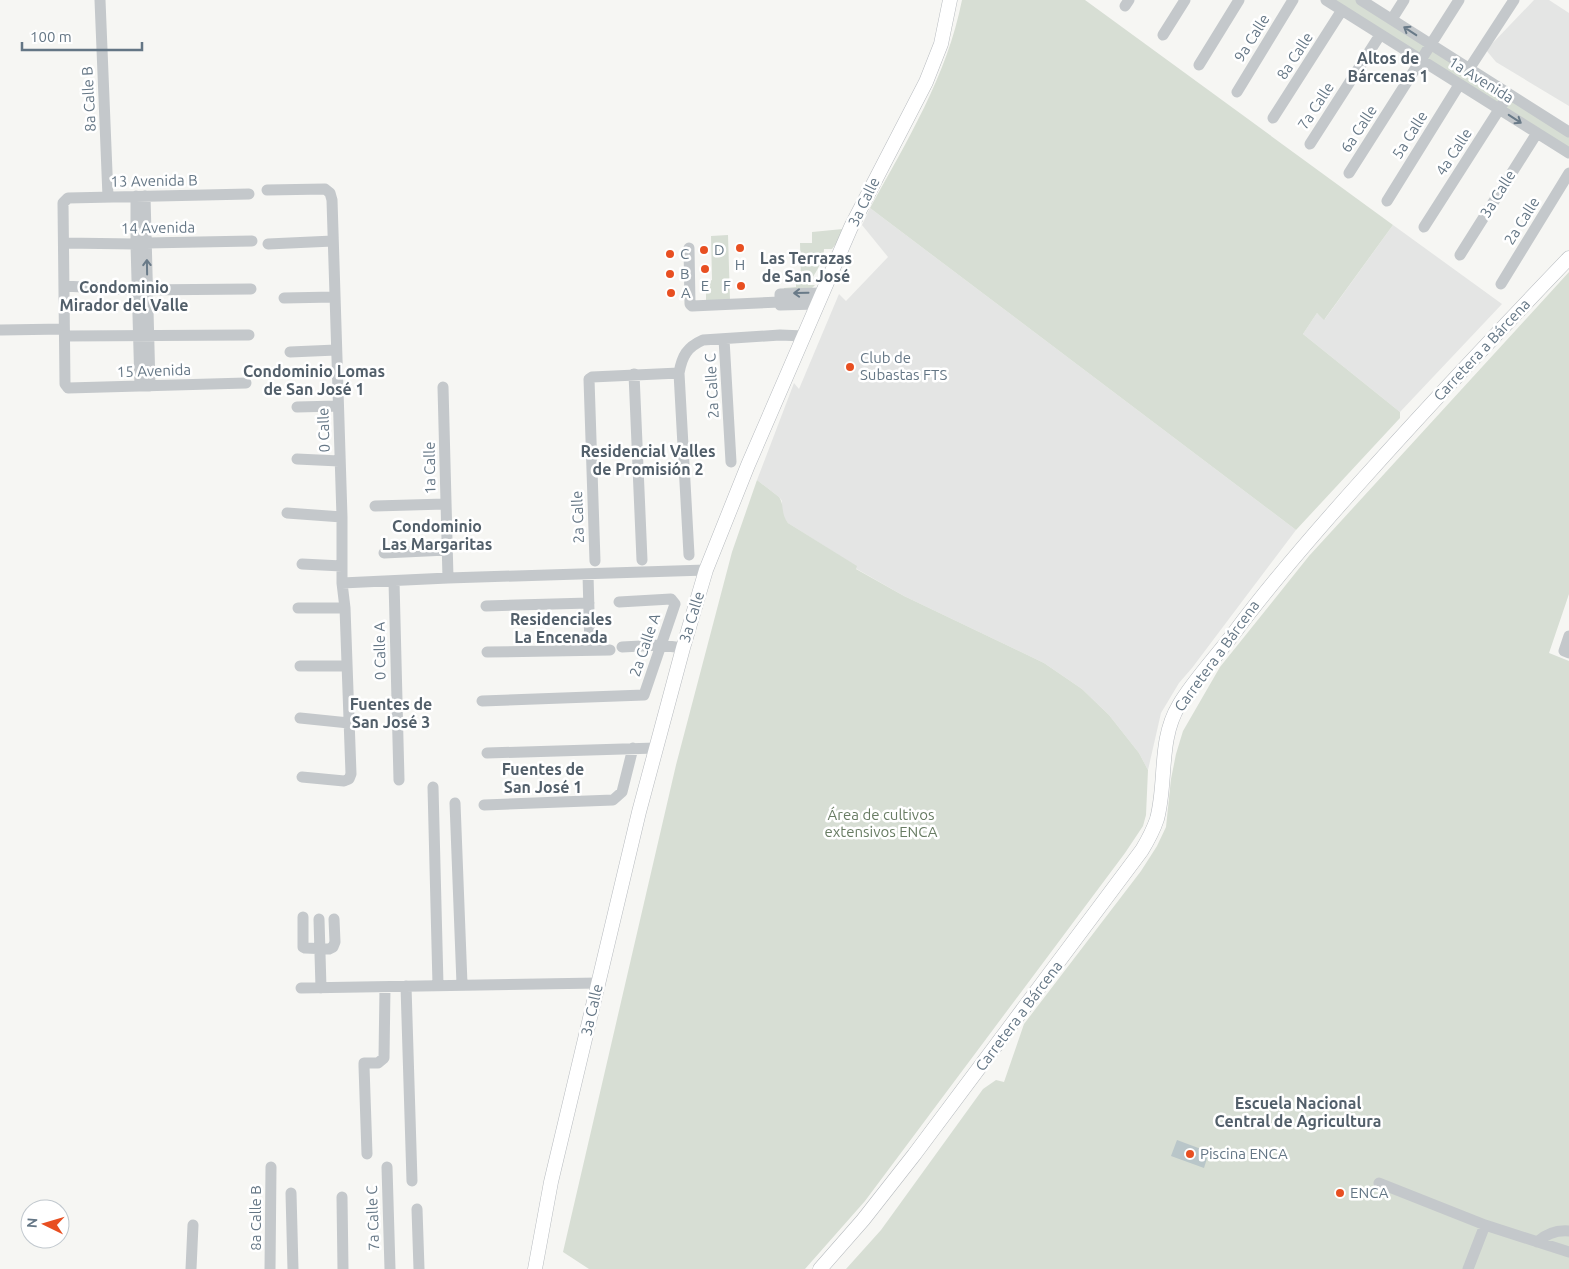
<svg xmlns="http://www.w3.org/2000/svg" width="1569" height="1269" font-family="Ubuntu,sans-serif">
<rect width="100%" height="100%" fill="#f6f6f3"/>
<path fill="#e4e5e4" d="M1534,0H1549L1569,13V106L1496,62L1486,50Z
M870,208L1296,530L1192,668L1179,683L1161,713L1148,770L1139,753L1109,715L1082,689L1044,663L904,596L855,568L856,566L788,523L782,515V501L779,497L757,480L794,383L799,389L839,294L846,301L888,257L862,225Z
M1393,225L1502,304L1400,412L1303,334L1317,313L1325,319Z"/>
<path fill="#d7ded4" d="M962,0H1085L1393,225L1324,320L1317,313L1303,334L1400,412V418L1296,530L870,208C907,141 947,76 962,0Z
M1326,0H1361L1569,132V153Z
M843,229L839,240L832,249H824C824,261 815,273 810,282H808V285H815L812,288L784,290V288L796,287V281H801L800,243H812V232Z
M728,235L730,300H706V283L712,280L711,236Z
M1569,272V594L1549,653L1569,661V1269H846L881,1230L983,1089L996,1080L1004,1082L1024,1024L1141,871L1157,846L1166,827L1171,779L1176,754L1183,731L1220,667L1309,556Z
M757,480L779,497C785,506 780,512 788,523L857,566L856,569L904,596L1044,663L1082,689L1109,715L1139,753L1148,770L1146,815L1143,826L1125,853L865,1201L805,1269H589L563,1252L676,765L732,552Z"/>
<path fill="#b9c6c9" d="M1177,1140L1209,1152L1204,1168L1171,1156Z"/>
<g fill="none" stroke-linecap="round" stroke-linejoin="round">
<defs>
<path id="major" d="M535,1269L551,1182L639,812L683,648L706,570L748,465L851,227L926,82L941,44L950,0
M820,1269L863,1220L914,1155L1142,850C1148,840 1153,831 1157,819C1167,782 1158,740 1179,705C1194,680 1216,657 1234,633C1274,579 1318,529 1363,479C1430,404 1499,331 1569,258"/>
</defs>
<use href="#major" stroke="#b7bbbf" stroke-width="15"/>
<path stroke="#c4c8cb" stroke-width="11" d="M100,0L108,197
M1326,0L1569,153
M1361,0L1569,132
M1125,6L1129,0
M1392,19L1404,0
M1163,35L1185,0
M1199,65L1239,0
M1469,69L1514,0
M1237,92L1293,0
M1273,118L1342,10
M1310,144L1380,35
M1349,173L1459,0
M267,190L325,189L330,193L332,200L342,517V583L345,608L351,774L349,779L344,781L302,777
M136,196V244L140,386
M145,196L150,386
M1387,201L1459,85
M1424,227L1509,94
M64,243L136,244L146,243L252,241
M268,244L333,241
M689,248L690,304L692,306L780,302
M1460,255L1537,133
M1501,284L1569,173
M64,286L138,290L251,289
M284,298L334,297
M818,304L780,305V294L823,293
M1,330L64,329
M65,336L249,335
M724,339L731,462
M290,352L336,350
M634,374L642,560
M246,383L68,388L65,384L63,203L68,198L249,194
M443,387L448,578
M297,407L338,406
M297,459L339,461
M375,506L445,504
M287,513L342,517
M384,553L447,550
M689,555L679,373C682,356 687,347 703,340L780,335L804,336
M595,561L589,379L592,377L679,373
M302,564L342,566
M588,574L590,650
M394,581L399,780
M342,583L448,578L706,570
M486,606L589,603
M298,608H345
M1569,636L1564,651L1569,653
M622,647L660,645L683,648
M487,652L610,650
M300,666H346
M482,701L644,695L675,604L671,599L619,602
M300,718L349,723
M487,753L656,748
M433,787L438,985
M455,803L462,984
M484,805L613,800L622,792L633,748
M303,917V947L305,948L329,949L333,947L335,942L334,919
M319,919L321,988
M406,986L412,1181
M301,988L598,983
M367,1154L364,1066V1063H378L384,1058L385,987
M387,1167L390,1269
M1379,1183L1485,1225L1468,1269
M291,1193L293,1269
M342,1197L343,1269
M417,1209L419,1269
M1485,1225L1569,1252
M1537,1242C1546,1234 1557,1230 1569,1231
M191,1269L193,1225
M270,1269L271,1167"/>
<use href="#major" stroke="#fff" stroke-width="14"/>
</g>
<defs><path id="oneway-shaft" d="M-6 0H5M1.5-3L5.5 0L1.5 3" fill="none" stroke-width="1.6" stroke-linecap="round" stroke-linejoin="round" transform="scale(1.25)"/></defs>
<g stroke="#697a88">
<use href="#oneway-shaft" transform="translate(1410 31) rotate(-147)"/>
<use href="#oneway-shaft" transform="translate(1515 119) rotate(33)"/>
<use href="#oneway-shaft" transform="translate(147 267) rotate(-91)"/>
<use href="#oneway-shaft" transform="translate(801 293) rotate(179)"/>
</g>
<g fill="#e84f21" stroke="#fff" stroke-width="2">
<circle cx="740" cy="248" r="5"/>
<circle cx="704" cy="250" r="5"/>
<circle cx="670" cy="254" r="5"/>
<circle cx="705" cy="269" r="5"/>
<circle cx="670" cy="274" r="5"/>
<circle cx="741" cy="286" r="5"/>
<circle cx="671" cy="293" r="5"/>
<circle cx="850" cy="367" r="5"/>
<circle cx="1190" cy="1154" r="5"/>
<circle cx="1340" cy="1193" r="5"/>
</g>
<g text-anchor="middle" stroke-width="5" stroke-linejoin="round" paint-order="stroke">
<g font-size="15" fill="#647685" stroke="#fff">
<text transform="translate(1252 38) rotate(-58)" y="5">9a Calle</text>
<text transform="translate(1295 56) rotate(-57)" y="5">8a Calle</text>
<text transform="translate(1481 80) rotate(32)" y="5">1a Avenida</text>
<text transform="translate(89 99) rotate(-93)" y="5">8a Calle B</text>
<text transform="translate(1316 106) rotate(-57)" y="5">7a Calle</text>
<text transform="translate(1359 129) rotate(-57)" y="5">6a Calle</text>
<text transform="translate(1410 135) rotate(-58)" y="5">5a Calle</text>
<text transform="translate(1454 152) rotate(-57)" y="5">4a Calle</text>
<text transform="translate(154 181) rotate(-1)" y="5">13 Avenida B</text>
<text transform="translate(1498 194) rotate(-58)" y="5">3a Calle</text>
<text transform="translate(864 202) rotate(-64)" y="5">3a Calle</text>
<text transform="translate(1522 221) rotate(-58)" y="5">2a Calle</text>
<text transform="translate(158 228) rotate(-1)" y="5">14 Avenida</text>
<text transform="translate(1482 350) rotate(-47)" y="5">Carretera a Bárcena</text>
<text transform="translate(154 371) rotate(-2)" y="5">15 Avenida</text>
<text transform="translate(712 386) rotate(-93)" y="5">2a Calle C</text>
<text transform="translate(324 430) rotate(-92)" y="5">0 Calle</text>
<text transform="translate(430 468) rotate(-91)" y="5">1a Calle</text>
<text transform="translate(578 517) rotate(-92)" y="5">2a Calle</text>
<text transform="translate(692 617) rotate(-73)" y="5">3a Calle</text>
<text transform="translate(645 645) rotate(-71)" y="5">2a Calle A</text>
<text transform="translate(380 651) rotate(-91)" y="5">0 Calle A</text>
<text transform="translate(1217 656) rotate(-54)" y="5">Carretera a Bárcena</text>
<text transform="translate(592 1010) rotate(-77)" y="5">3a Calle</text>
<text transform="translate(1019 1016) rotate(-53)" y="5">Carretera a Bárcena</text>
<text transform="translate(256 1218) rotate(-90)" y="5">8a Calle B</text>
<text transform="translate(373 1218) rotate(-92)" y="5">7a Calle C</text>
</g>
<g font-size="15" fill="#647685" stroke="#fff" text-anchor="start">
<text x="714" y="255">D</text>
<text x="680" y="259">C</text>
<text x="740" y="270" text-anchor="middle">H</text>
<text x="680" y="279">B</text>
<text x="705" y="291" text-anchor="middle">E</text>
<text x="731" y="291" text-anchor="end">F</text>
<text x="681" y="298">A</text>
<text x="860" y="363">Club de<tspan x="860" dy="17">Subastas FTS</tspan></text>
<text x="1200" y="1159">Piscina ENCA</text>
<text x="1350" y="1198">ENCA</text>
</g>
<g font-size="15" fill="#687c63" stroke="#fff">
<text x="881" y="820">Área de cultivos<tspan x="881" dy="17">extensivos ENCA</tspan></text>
</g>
<g font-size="16" font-weight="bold" fill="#525f6a" stroke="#fff">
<text x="1388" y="64">Altos de<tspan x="1388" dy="18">Bárcenas 1</tspan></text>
<text x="806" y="264">Las Terrazas<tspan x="806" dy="18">de San José</tspan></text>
<text x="124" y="293">Condominio<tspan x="124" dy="18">Mirador del Valle</tspan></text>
<text x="314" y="377">Condominio Lomas<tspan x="314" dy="18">de San José 1</tspan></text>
<text x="648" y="457">Residencial Valles<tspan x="648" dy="18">de Promisión 2</tspan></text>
<text x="437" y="532">Condominio<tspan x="437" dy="18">Las Margaritas</tspan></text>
<text x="561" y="625">Residenciales<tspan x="561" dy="18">La Encenada</tspan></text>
<text x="391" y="710">Fuentes de<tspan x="391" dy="18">San José 3</tspan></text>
<text x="543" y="775">Fuentes de<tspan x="543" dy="18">San José 1</tspan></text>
<text x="1298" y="1109">Escuela Nacional<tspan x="1298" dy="18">Central de Agricultura</tspan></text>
</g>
</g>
<g transform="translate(45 1224) rotate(275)"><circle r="24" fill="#ffffff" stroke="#c1c8ce"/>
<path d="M0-4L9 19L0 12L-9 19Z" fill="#e84f21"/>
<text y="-8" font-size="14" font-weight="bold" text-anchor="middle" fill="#647685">N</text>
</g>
<path d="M22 42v8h120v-8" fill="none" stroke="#647685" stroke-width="2.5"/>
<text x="30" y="42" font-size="15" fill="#647685" stroke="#ffffff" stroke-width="4" paint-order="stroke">100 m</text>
</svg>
